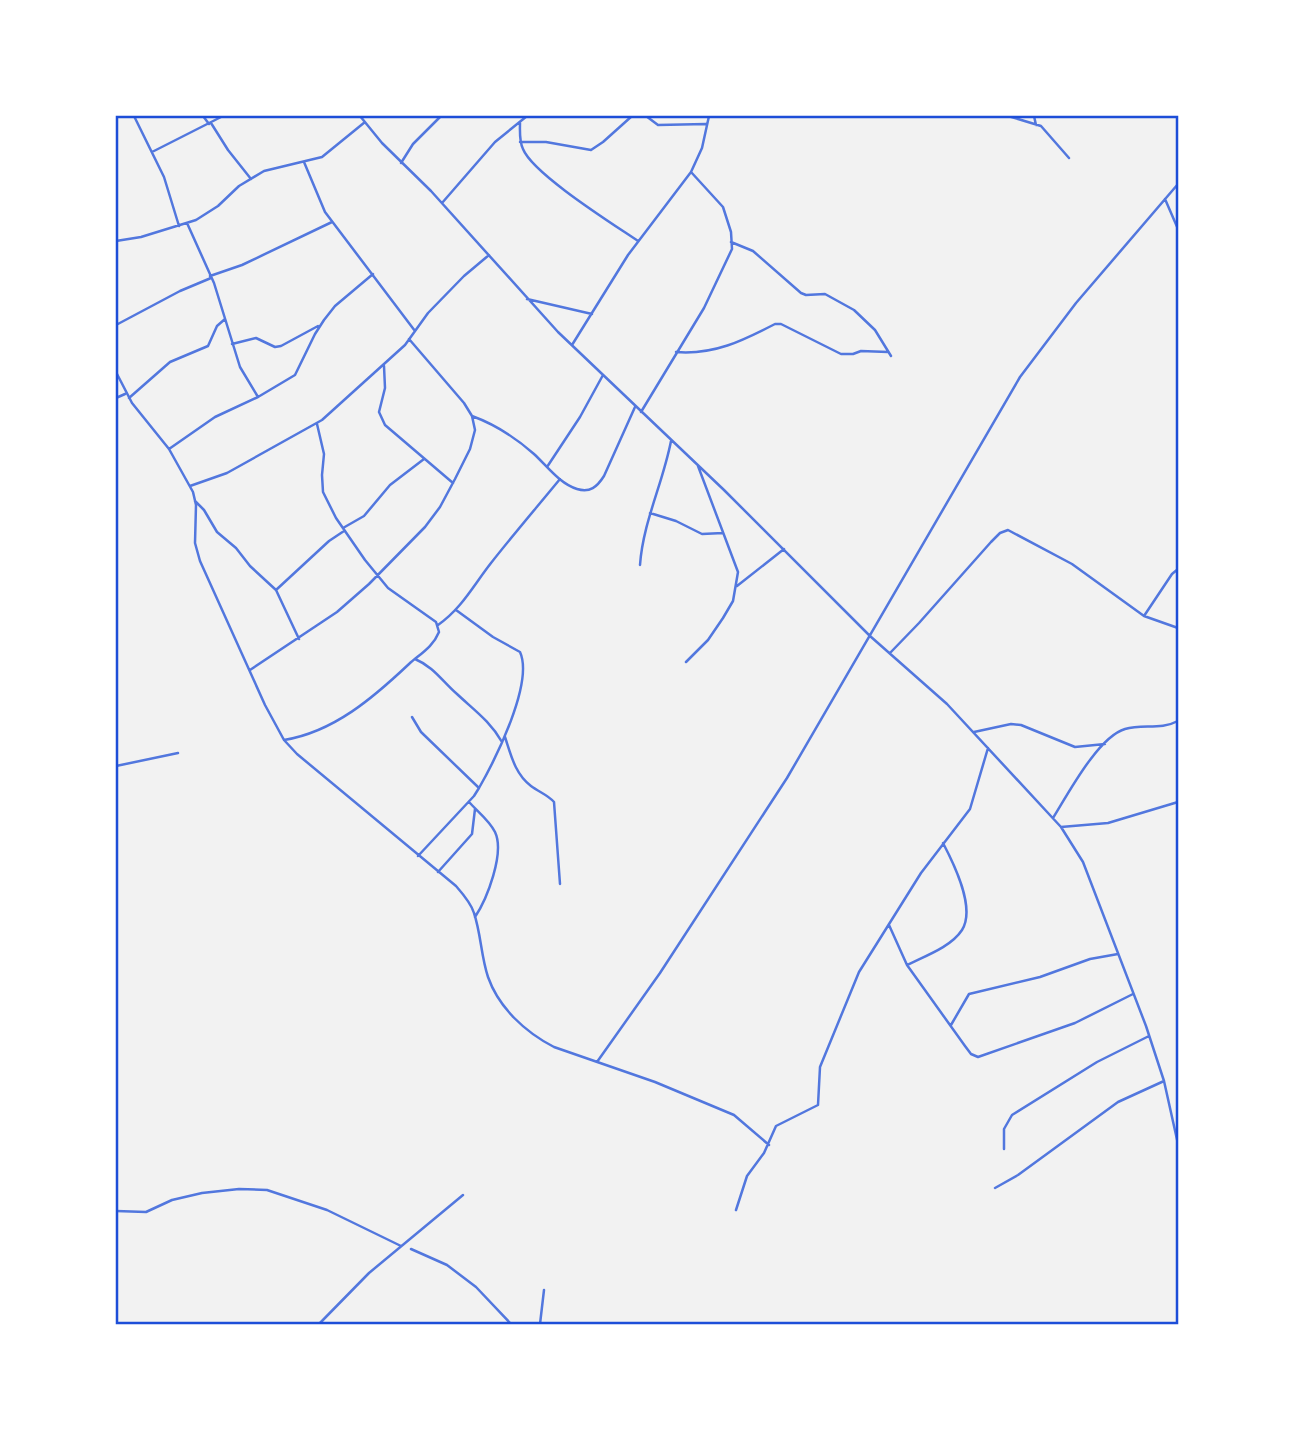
<svg xmlns="http://www.w3.org/2000/svg" width="1294" height="1440" font-family="Barlow,sans-serif">
<rect width="100%" height="100%" fill="#f2f2f2"/>
<g fill="none" stroke-linecap="round" stroke-linejoin="round">
<path stroke="#5277de" stroke-width="2.5" d="M134,116L164,177L179,226
M203,116L209,124
M360,116L382,143L431,191L558,332L724,490L870,636L947,704L1061,827L1083,862L1146,1026L1164,1081L1178,1144
M646,116L658,125L706,124
M1008,116L1041,126L1069,158
M1034,116L1036,125
M520,122C520,131 519,141 523,149C533,174 613,224 638,241
M211,123L228,150L251,179
M520,142H546L591,150L603,142L632,116
M152,152L223,116
M304,162L325,212L415,331
M401,163L413,144L441,116
M1165,199L1178,229
M442,203L495,142L527,116
M187,223L214,283L240,367L258,397
M116,241L141,237L196,220L218,206L239,186L264,171L322,157L365,122
M731,242L753,251L801,293L806,295L825,294L854,310L875,330L891,356
M210,276L242,265L332,222
M527,299L592,314
M116,325L180,291L211,278
M232,344L256,338L275,347L281,346L318,326
M572,345L628,255L691,172L702,148L709,116
M676,352C714,355 742,341 775,324H781L841,354H853L861,351L888,352
M384,366L385,388L379,412L385,425L453,483
M116,372L132,403L169,449L193,492L196,505L195,543L200,561L265,705L284,740L297,754L456,886C463,894 471,903 474,913C481,934 481,956 488,977C499,1008 525,1032 554,1047L655,1082L734,1115L769,1145
M116,398L125,394
M129,398L170,362L208,346L217,326L225,319
M641,412L704,308L732,249L731,232L723,207L691,172
M472,416C494,424 517,439 534,454C547,466 560,484 577,489C590,493 597,487 604,476L635,407
M169,449L215,417L258,397L295,375L315,334L324,320L335,306L373,274
M547,467L580,417L603,375
M190,486L227,473L322,420L405,345L428,313L464,276L489,255
M195,501L204,510L217,532L236,548L250,566L276,590L299,639
M650,513L676,521L702,534L723,533
M343,528L364,516L390,485L424,459
M640,565C643,522 663,483 671,441
M737,586L784,549
M276,590L329,541L344,531
M1144,616L1172,574L1178,569
M438,625C462,608 473,586 491,563C513,535 537,507 560,479
M890,653L919,623L991,542L1000,533L1008,530L1072,564L1144,616L1178,628
M415,659C434,667 442,681 457,694C474,710 490,721 502,742
M686,662L708,640L723,618L733,601L738,572L698,466
M250,670L337,612L369,584L425,527L440,507L455,479L470,449L475,430L472,416L464,403L409,339
M412,717L421,732L479,788
M974,732L1011,724L1021,725L1075,747L1105,744
M505,737C511,755 515,774 531,786C539,792 548,795 554,802L560,884
M284,740C334,732 374,697 409,664C420,654 433,647 439,632L436,622L388,588L365,560L336,518L323,492L322,475L324,454L317,424
M116,766L178,753
M469,802C477,811 490,821 495,832C505,853 487,899 475,917
M116,808V822
M1053,818C1068,794 1098,737 1125,729C1143,724 1161,730 1178,721
M1061,827L1108,823L1178,802
M418,856L474,796L479,788C495,760 534,683 520,652L493,637L456,610
M438,872L472,834L475,809
M889,925L907,965L965,1046L971,1054L978,1057L1075,1023L1133,994
M907,965C925,956 951,947 962,930C976,908 954,864 943,843
M951,1025L969,994L1040,977L1090,959L1118,954
M597,1062L660,973L787,778L1020,377L1076,303L1178,184
M1004,1149V1129L1012,1115L1097,1062L1149,1036
M995,1188L1018,1175L1118,1102L1164,1081
M736,1210L747,1176L764,1153L776,1126L818,1105L820,1067L859,972L921,873L970,809L988,748
M116,1211L146,1212L172,1200L202,1193L239,1189L267,1190L327,1210L401,1246
M411,1249L447,1265L476,1287L511,1324
M319,1324L369,1273L463,1195
M540,1324L544,1290"/>
</g>
<rect width="1294" height="1440" fill="none" stroke="#ffffff" stroke-width="234"/>
<rect x="117" y="117" width="1060" height="1206" fill="none" stroke="#1d4ed8" stroke-width="2.5"/>
</svg>
